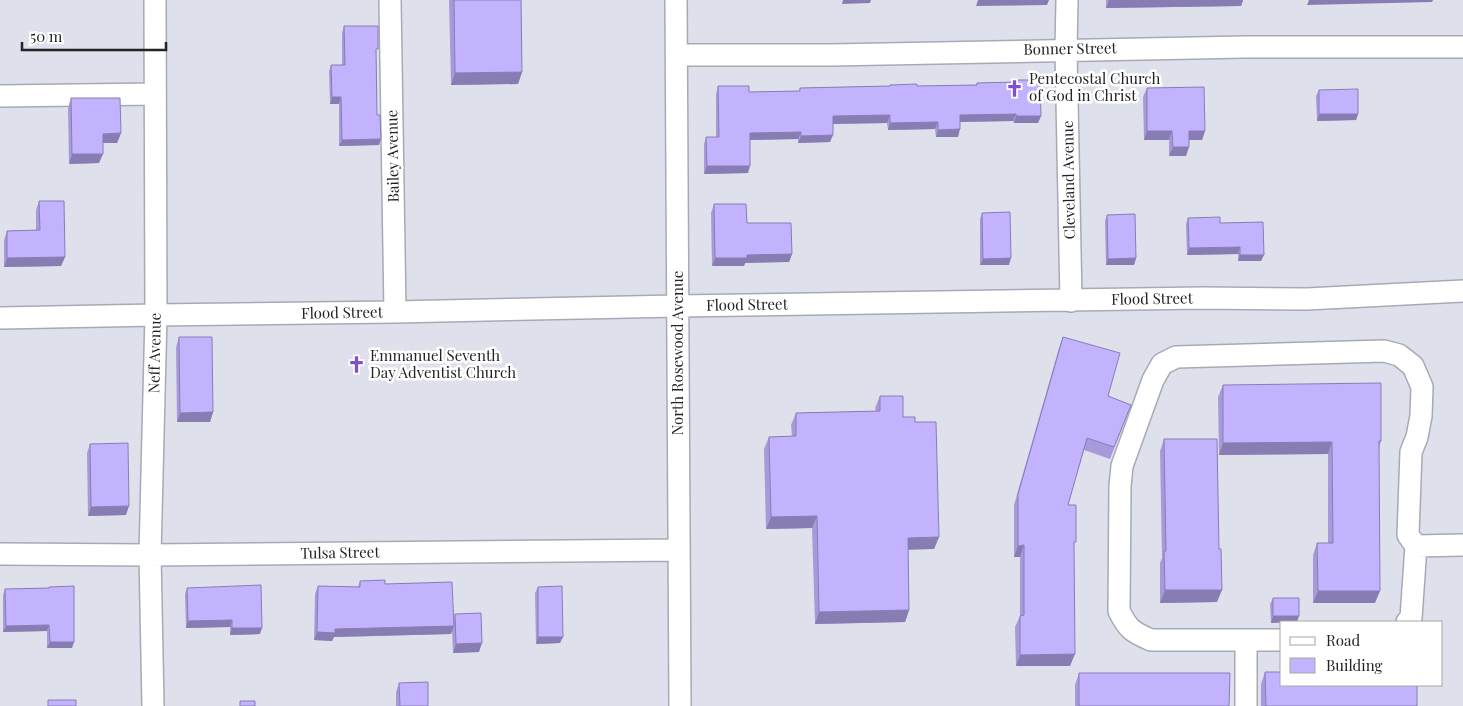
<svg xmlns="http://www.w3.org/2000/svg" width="1463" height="706" font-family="'Playfair Display',serif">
<rect width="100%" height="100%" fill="#dee1eb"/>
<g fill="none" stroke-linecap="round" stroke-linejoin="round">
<defs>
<path id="minor" d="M390,0L395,312
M676,0L680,706
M1067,0L1066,49L1071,301
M677,55H831L1245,47H1463
M0,96L155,94
M0,318L156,315L395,312L677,306L1203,298L1307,299L1463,291
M1416,546L1463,545
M0,554L150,555L679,550
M1246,640V706
M1282,640H1151C1132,632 1128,629 1119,611L1120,486L1122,466L1153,380L1162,364L1176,357L1384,351L1399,355L1413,366L1422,387L1421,416L1417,437L1411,452L1408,535L1416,546L1411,618L1407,622
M153,706L150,555L156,315L155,0"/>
</defs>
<use href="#minor" stroke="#a7aab4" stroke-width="24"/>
<use href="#minor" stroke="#fff" stroke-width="21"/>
</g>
<path fill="#a89ada" d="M449,0H521L522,72L518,84L451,85Z
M1106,0H1243L1241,6L1106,8Z
M344,26L376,55L377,115L379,145L339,146V104H330L329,71L331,65H342V33Z
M1016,80L1041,116L1038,123H1014L1013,121L960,122L958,137H936L935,129L888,130L887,123L833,124L830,142L798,143V139L750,140L748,173L704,174V144L706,137H716V94L718,86L749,92L799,91L800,88L889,86L890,85L917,86L976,85L977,83L1015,82Z
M1147,88L1205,131L1202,140H1189L1186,156H1169V140H1144L1143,97Z
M1319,90L1358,114L1356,120L1317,121L1316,96Z
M71,98L121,133L117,143H103L99,163L69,164L68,108Z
M39,201L65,257L61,266L4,267V240L7,231L36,230V210Z
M714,204L747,223L792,254L789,262L745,263L744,266H712L711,213Z
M982,213L1009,265H980V219Z
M1107,215L1136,258L1134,265H1106L1105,221Z
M1188,218L1220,223L1261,261H1238V254L1187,255L1186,224Z
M179,337L213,412L210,422H177L176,347Z
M1063,337L1108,396L1131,405L1110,459L1084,450L1068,505L1074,546L1070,666H1016L1015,627L1020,616V557H1014V505L1059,348Z
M1223,385L1381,441L1379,448L1375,603H1313V555L1317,543H1328V454L1219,455L1218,397Z
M880,396L903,417L915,422L939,537L934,549H908L909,610L905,622L815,624L812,528L766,529L764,449L769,437L792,436L791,425L796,413L876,411L875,408Z
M1164,439L1219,549L1217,602L1160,603V563L1162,558L1160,451Z
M90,444L126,515L88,516L87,453Z
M360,581L385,584L454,619L455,614L479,652L453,653L452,630L451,634L334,637L332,641L314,640L315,594L318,586L358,587Z
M538,587L560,643L536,644L535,593Z
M48,588L72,648H47V631L3,632V595L5,589Z
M187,588L260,634L230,635V627L186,628L185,594Z
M1273,598H1299L1271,623L1270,604Z
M1265,672L1417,706H1261V684Z
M1079,673L1229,706H1075V685Z
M399,683L428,706H396V692Z"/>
<path fill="#887db2" d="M843,0H871L870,3L842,4Z
M978,0H1049L1047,5L976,6Z
M1109,0H1243L1241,6L1106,8Z
M1309,0H1433L1432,2L1307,5Z
M522,72L518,84L451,85L455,73Z
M332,97H341L339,104H330Z
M1016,114L1013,121L957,122L960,115Z
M1319,114H1358L1356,120L1317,121Z
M890,115L887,123L830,124L833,116Z
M1016,116H1041L1038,123H1014Z
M938,122L935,129L888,130L890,123Z
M960,129L958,137H936L938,130Z
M1147,131H1172L1169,140H1144Z
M1189,131H1205L1202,140H1185Z
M801,132L798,139L747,140L750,133Z
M121,133L117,143H99L103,134Z
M833,135L830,142L798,143L801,136Z
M381,139L379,145L339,146L342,140Z
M1173,147H1189L1186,156H1169Z
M72,154H103L99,163L69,164Z
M707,166H750L748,173L704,174Z
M1240,247L1238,254L1187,255L1189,248Z
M792,254L789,262L745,263L744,266H712L715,258L747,255Z
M1240,255H1264L1261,261H1238Z
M65,257L61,266L4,267L7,258Z
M1011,258L1009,265H980L983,259Z
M1136,258L1134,265H1106L1108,259Z
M213,412L210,422H177L180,413Z
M1332,442L1328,454L1219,455L1223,443Z
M129,506L126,515L88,516L91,507Z
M817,516L812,528L766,529L771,517Z
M939,537L934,549L903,550L908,538Z
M1024,545L1020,557H1014L1018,546Z
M1165,590H1222L1217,602L1160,603Z
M1318,591H1380L1375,603H1313Z
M909,610L905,622L815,624L819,612Z
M1273,616H1299L1297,622L1271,623Z
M232,620L230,627L186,628L188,621Z
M49,625L47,631L3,632L6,626Z
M454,626L451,634L334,637L332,641L314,640L317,632L335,629Z
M232,628H262L260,634L230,635Z
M538,637H563L560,643L536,644Z
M50,642H74L72,648H47Z
M482,643L479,652L453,653L456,644Z
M1075,654L1070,666H1016L1020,655Z"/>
<path fill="#c3b3fe" stroke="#887db2" d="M454,0H521L522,72L455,73Z
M344,26H378V49H376L377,115H380L381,139L342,140L341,97H332L331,65H345Z
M1016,80H1040L1041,116H1016V114L960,115V129L938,130V122L890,123V115L833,116V135L801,136V132L750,133V166H707L706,137H719L718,86H749V92L800,91V88L890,86V85L917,84V86L977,85V83L1016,82Z
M1204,87L1205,131H1189V147H1173L1172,131H1147V88Z
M1358,89V114H1319V90Z
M71,98H120L121,133L103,134V154H72Z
M39,201H64L65,257L7,258V231L40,230Z
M714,204H746L747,223H791L792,254L747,255V258H715Z
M1010,212L1011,258L983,259L982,213Z
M1135,214L1136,258L1108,259L1107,215Z
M1220,217V223L1263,222L1264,255H1240V247L1189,248L1188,218Z
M179,337H212L213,412L180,413Z
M1063,337L1120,353L1108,396L1131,405L1114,447L1087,438L1068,505H1076V542H1074L1075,654L1020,655V616L1024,615V545L1018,546V494Z
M1381,383V441H1379L1380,591H1318L1317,543H1333L1332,442L1223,443V385Z
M880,396H903V417H915V422H936L939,537L908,538L909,610L819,612L817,516L771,517L769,437L796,436V413L880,411Z
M1164,439H1217L1219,549H1221L1222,590H1165L1164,551H1166Z
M128,443L129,506L91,507L90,444Z
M385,580V584L452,582L454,626L335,629V633L317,632L318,586L360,587V581Z
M261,585L262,628H232V620L188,621L187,588Z
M74,586V642H50L49,625L6,626L5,589L49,588V587Z
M562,586L563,637H538V587Z
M1273,598H1299V616H1273Z
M481,613L482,643L456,644L455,614Z
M1265,672H1282V685H1417V706H1266Z
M1079,673H1230L1229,706H1079Z
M428,682V706H400L399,683Z
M48,700H76V706H48Z
M240,701H255V706H240Z"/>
<defs>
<symbol id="church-bare" viewBox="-9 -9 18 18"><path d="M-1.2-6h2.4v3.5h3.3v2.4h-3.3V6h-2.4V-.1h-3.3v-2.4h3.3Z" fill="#7e51c9" stroke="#fff" stroke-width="2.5" paint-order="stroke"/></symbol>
</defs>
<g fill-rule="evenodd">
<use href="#church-bare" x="1002" y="76" width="25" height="25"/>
<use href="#church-bare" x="344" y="352" width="25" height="25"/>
</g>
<g text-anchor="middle" stroke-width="5" stroke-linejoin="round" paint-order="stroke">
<g font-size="15" fill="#222327" stroke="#fff">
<text transform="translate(1070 49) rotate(-1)" y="5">Bonner Street</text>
<text transform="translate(393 156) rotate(-91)" y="5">Bailey Avenue</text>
<text transform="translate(1069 180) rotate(-91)" y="5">Cleveland Avenue</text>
<text transform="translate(1152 299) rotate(-1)" y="5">Flood Street</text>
<text transform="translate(747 305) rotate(-1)" y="5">Flood Street</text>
<text transform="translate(342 313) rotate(-1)" y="5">Flood Street</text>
<text transform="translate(155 353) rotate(-89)" y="5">Neff Avenue</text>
<text transform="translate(678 353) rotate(-90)" y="5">North Rosewood Avenue</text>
<text transform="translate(340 553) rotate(-1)" y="5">Tulsa Street</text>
</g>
<g font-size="15" fill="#222327" stroke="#fff" text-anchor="start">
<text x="1029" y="84">Pentecostal Church<tspan x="1029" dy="17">of God in Christ</tspan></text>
<text x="370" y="361">Emmanuel Seventh<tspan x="370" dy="17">Day Adventist Church</tspan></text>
</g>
</g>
<rect x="1280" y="621" width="162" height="65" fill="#ffffff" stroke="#a7a7a9"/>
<rect x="1290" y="637" width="25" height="8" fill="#ffffff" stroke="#a7a7a9"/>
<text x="1326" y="646" font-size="15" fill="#222327">Road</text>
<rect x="1290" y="658" width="25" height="15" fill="#c3b3fe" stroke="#a7a7a9"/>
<text x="1326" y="671" font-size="15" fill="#222327">Building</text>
<path d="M22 42v8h144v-8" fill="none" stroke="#222327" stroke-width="2.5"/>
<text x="30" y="42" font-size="15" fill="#222327" stroke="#ffffff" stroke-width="4" paint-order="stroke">50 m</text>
</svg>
